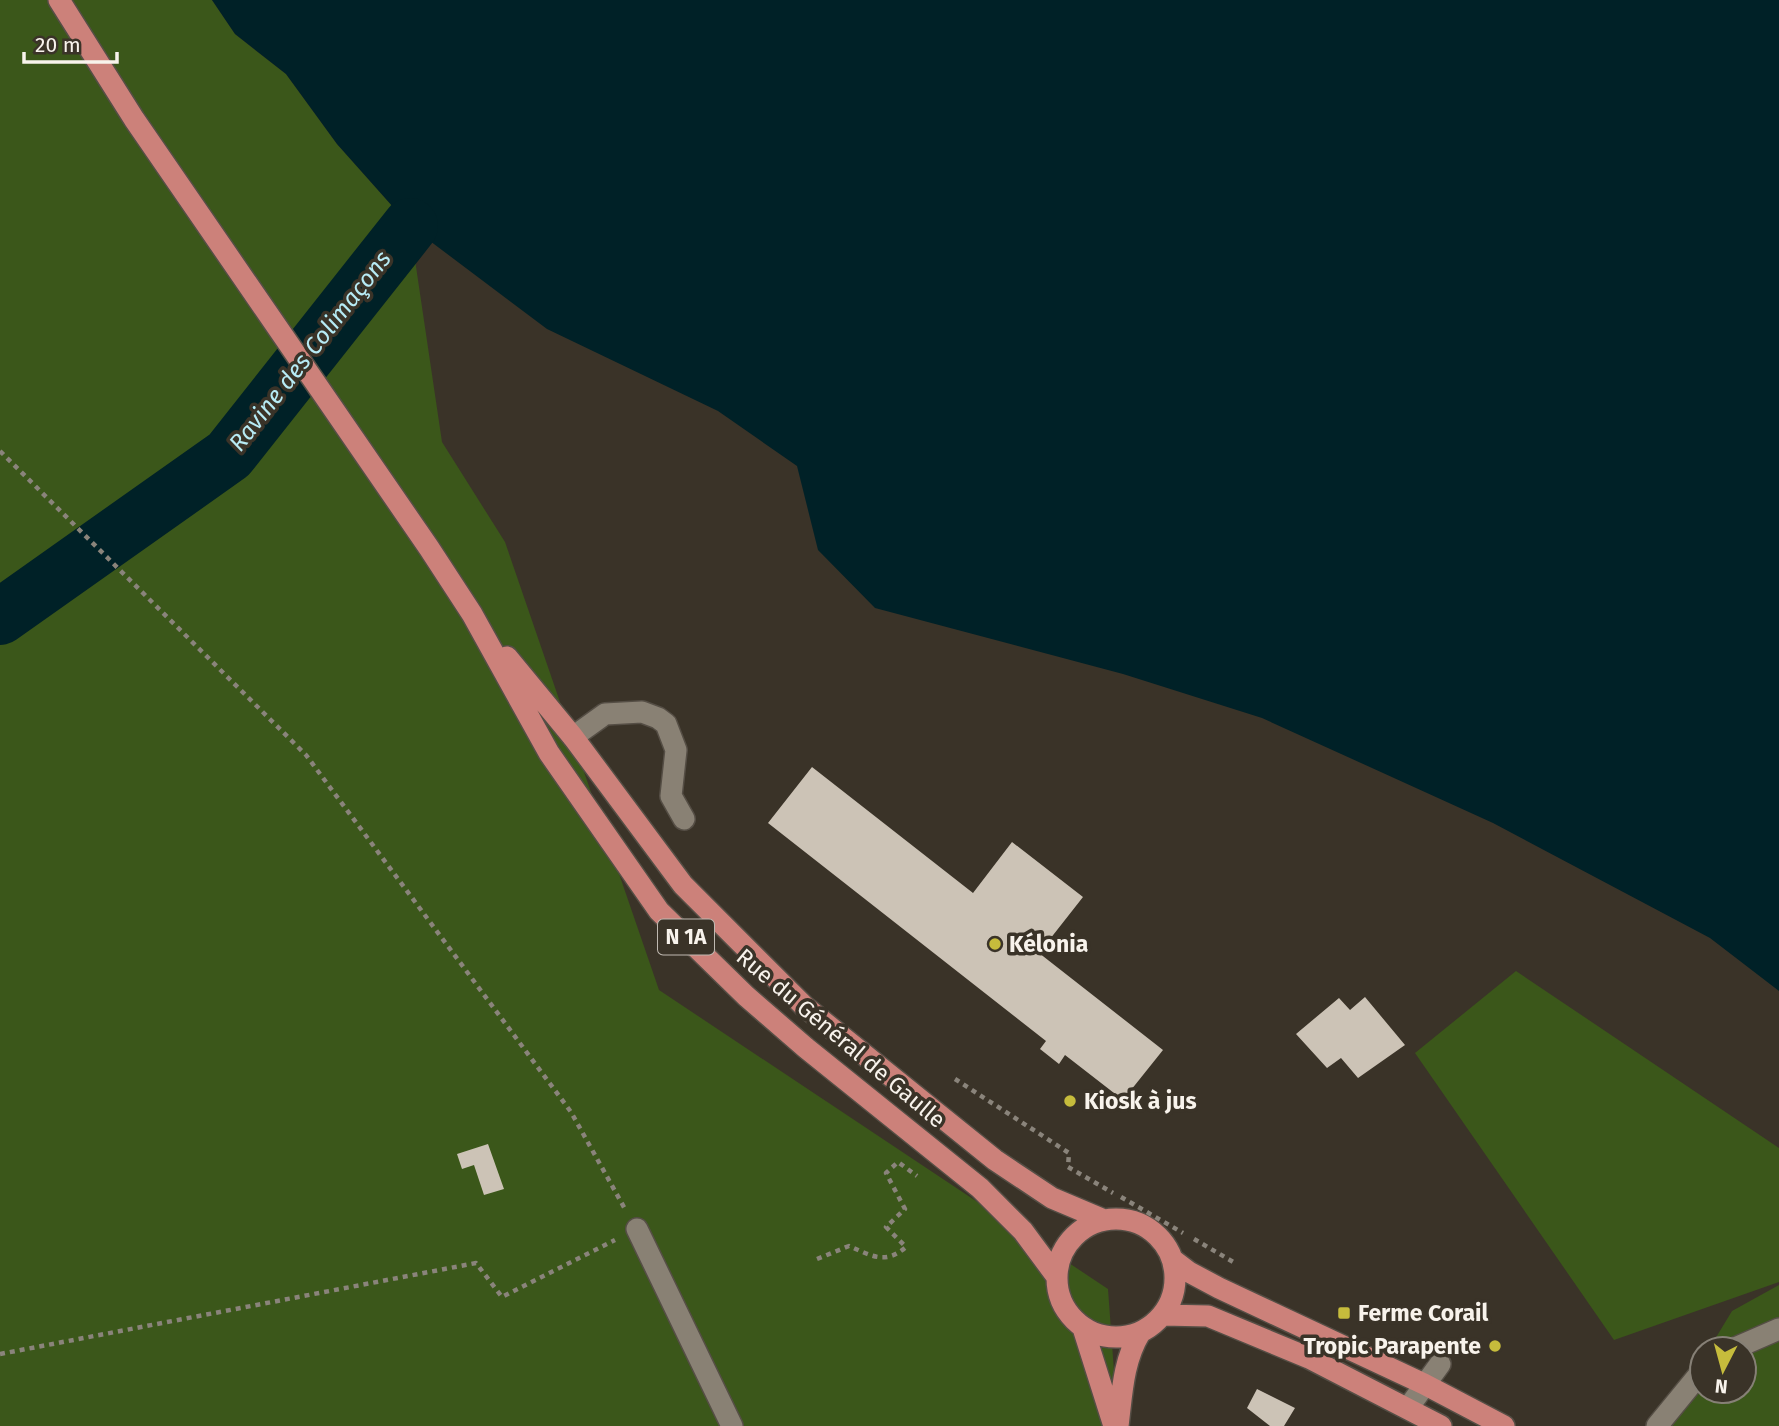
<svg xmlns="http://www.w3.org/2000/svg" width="1779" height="1426" font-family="'Fira Sans',sans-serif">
<rect width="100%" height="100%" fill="#3a3328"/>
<path fill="#3b571a" d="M0,0H212L235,34L286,74L337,144L410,226L442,442L505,542L659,990L1108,1289L1118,1426H0Z
M1516,971L1779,1148V1282L1614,1340L1415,1053Z
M1779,1285V1426H1662L1702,1360V1391H1744V1349H1709L1732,1311Z"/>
<path fill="#002127" d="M212,0H1779V991L1710,938L1493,823L1262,718L1123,674L875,608L818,550L797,466L718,411L547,329L410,226L337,144L286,74L235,34Z"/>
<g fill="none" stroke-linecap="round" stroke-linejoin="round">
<path stroke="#002127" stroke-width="56" d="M0,617L229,455L410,226"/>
</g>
<path fill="#ccc3b6" d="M812,767L973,893L1012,842L1083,897L1039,953L1163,1050L1123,1100L1065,1055L1059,1064L1040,1049L1046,1041L768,823Z
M1365,997L1405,1045L1358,1078L1341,1058L1327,1068L1296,1034L1339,998L1350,1010Z
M488,1144L504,1189L484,1195L474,1165L462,1169L457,1154Z
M1257,1389L1295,1408L1284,1426H1270L1247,1408Z"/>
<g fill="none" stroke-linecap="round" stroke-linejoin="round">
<defs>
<path id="minor" d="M573,737L605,714L642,712L658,718L666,724L676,750L671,796L684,819
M637,1229L732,1426
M1733,1349L1779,1329
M1408,1408L1440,1364
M1657,1426L1702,1371"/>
<path id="major" d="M59,0L134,119L429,548L472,614L549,753L659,911L746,996L806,1048L980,1188L1023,1231L1057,1277
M507,657L573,737L683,885L804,1006L995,1160L1052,1198L1104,1220
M1057 1278a59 59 0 1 1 118 0a59 59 0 1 1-118 0Z
M1172,1259L1189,1272L1219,1288L1424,1384L1504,1426
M1163,1315L1208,1316L1309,1358L1441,1426
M1083,1328L1114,1426
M1118,1426C1122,1394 1123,1361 1140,1333"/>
</defs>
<use href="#minor" stroke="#554e45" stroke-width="24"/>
<use href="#major" stroke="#554e45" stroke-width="24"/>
<path stroke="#8a847b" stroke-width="4.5" stroke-dasharray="5 5" stroke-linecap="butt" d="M0,451L306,755L571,1112L625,1209
M955,1079L1069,1153L1068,1167L1113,1193
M1121,1197L1183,1233
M1194,1239L1235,1263
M817,1259L849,1246C872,1256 885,1265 906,1247L886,1227L905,1209L886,1173L898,1162L917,1176
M0,1354L476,1263L502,1297L615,1240"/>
<use href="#minor" stroke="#898174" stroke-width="21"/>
<use href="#major" stroke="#cc817a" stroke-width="21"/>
</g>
<g fill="#c6bc3c" stroke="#3a3328" stroke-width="2.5">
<circle cx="995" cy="944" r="7"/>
<circle cx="1070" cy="1101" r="7"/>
<rect x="1337" y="1306" width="14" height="14" rx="3.5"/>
<circle cx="1495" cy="1346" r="7"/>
</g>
<g text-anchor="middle" stroke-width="7" stroke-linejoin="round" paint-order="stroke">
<rect fill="#3a3328" stroke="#bfb9b1" stroke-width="2" x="658" y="919.5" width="56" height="35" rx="5"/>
<g font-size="21" font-weight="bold" fill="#f8f3ec">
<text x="686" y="944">N 1A</text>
</g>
<g font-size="23" font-weight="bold" fill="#f8f3ec" stroke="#3a3328" text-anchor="start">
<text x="1009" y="952">Kélonia</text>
<text x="1084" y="1109">Kiosk à jus</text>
<text x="1358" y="1321">Ferme Corail</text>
<text x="1481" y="1354" text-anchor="end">Tropic Parapente</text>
</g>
<g font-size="23" fill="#f8f3ec" stroke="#3a3328">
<text transform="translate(841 1038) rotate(40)" y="8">Rue du Général de Gaulle</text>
</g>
<g font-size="24" font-style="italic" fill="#b7ebf5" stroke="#3a3328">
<text transform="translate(310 351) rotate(-52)" y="8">Ravine des Colimaçons</text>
</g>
</g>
<g transform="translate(1723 1370) rotate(186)"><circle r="33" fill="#3a3328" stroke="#868076" stroke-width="2"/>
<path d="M0-5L12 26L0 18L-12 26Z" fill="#c6bc3c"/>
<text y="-10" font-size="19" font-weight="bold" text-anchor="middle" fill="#f8f3ec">N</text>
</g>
<path d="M24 52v10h93v-10" fill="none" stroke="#f8f3ec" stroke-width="3.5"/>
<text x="35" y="52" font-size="21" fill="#f8f3ec" stroke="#3a3328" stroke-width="5" paint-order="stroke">20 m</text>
</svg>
